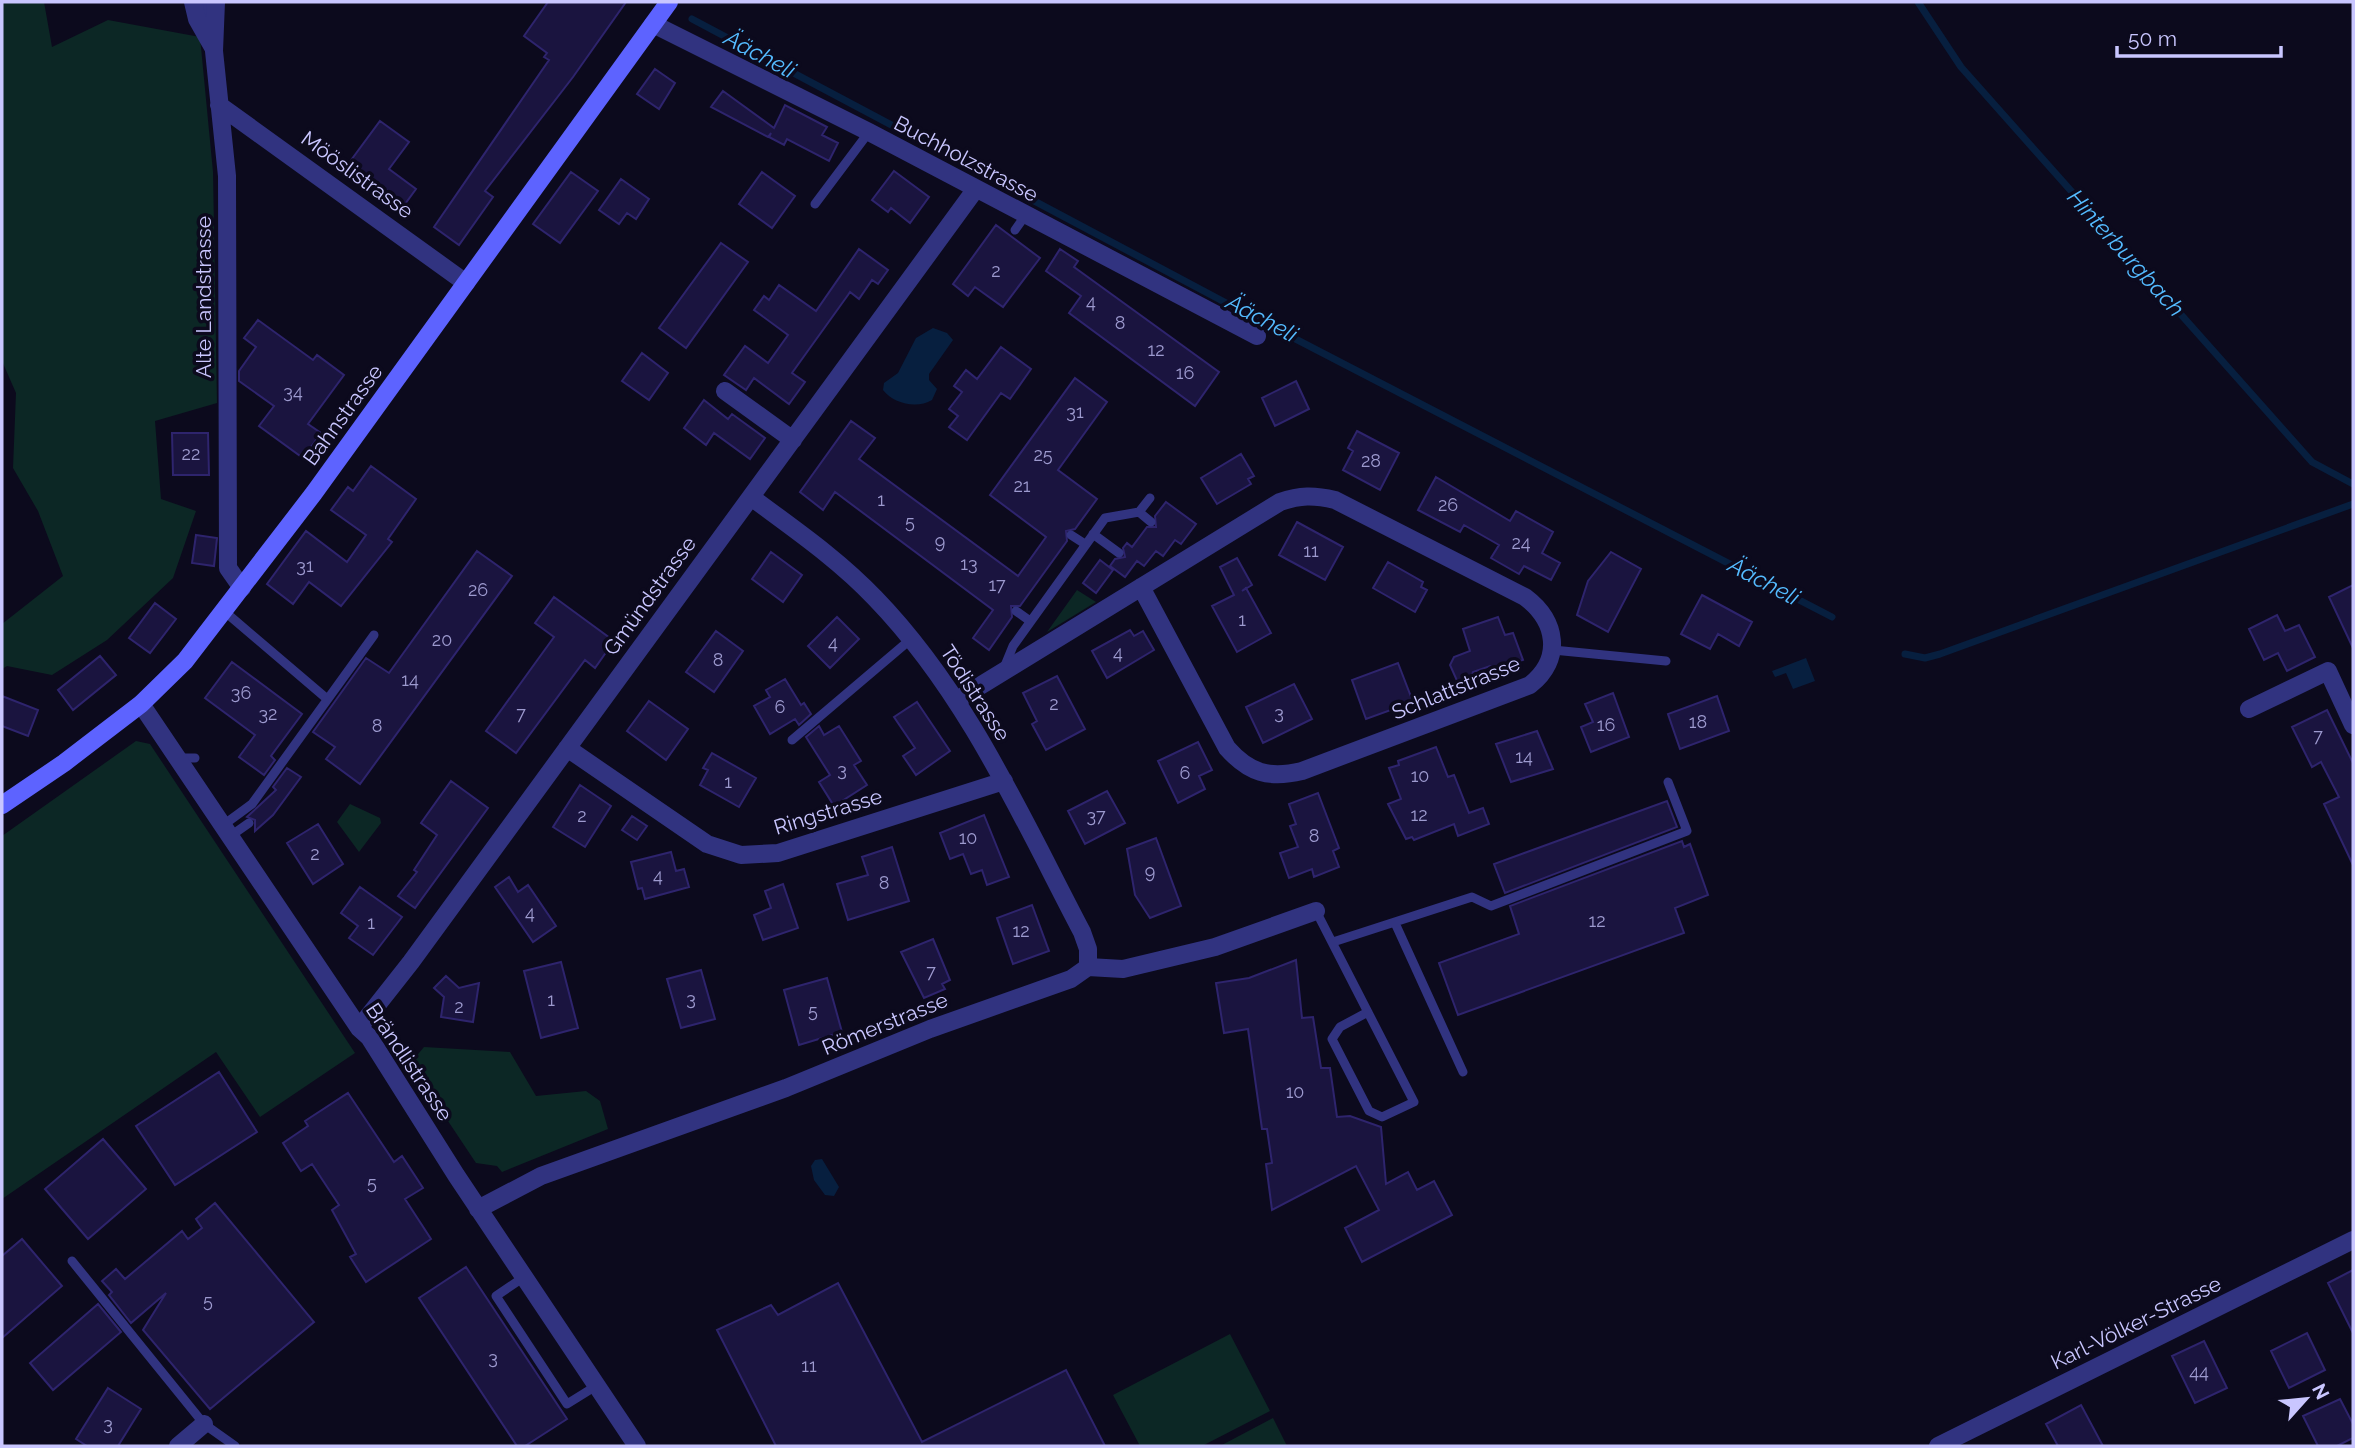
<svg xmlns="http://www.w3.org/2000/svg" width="2355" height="1448" font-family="Raleway,sans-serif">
<rect width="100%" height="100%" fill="#0c0a1d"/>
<path fill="#0c2725" d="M2,2H44L52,47L108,20L200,37L213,172L217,403L155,421L161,499L196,511L173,578L107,640L52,675L7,666L2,669V624L63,576L38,511L13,468L16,393L2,361Z
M1077,590L1096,602L1047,632Z
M136,741L150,744L355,1053L260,1117L216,1052L2,1199V836Z
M350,804L380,818L381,823L359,852L337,822Z
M424,1047L510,1052L536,1096L586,1091L600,1101L608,1129L502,1172L497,1166L476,1163L436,1103L414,1059Z
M1230,1334L1270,1411L1202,1446H1140L1113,1395Z
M1273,1418L1287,1446H1220Z"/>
<path fill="#071f3f" d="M933,328L947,333L953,340L929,374V380L937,389L932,400C917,409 894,404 883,390L884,383L898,373L916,338Z
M1806,658L1815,681L1793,689L1786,673L1775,677L1772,671Z
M822,1159L839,1187L834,1196L825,1195L814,1180L811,1166L815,1160Z"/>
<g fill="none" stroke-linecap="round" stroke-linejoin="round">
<path stroke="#071f3f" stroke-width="7" d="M1918,2L1961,67L2312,462L2353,484
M692,19L1230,305L1832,617
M1905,654L1925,658L1940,654L2353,504"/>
</g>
<path fill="#1a143f" stroke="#2e246d" stroke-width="2" d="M548,2H626L573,77L485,191L493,197L459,245L434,227L549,60L544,57L547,53L524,36Z
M655,69L675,83L659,109L637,94Z
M723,91L774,128L785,105L827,127L822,135L838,143L829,161L787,139L784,145L769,137L771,133L768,137L711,107Z
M380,121L409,142L389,169L416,189L405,204L378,184L375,188L346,167Z
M894,171L929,197L910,223L891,208L888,212L872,200Z
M571,172L598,191L560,243L533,224Z
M762,172L795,196L772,228L739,204Z
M621,179L649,199L636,219L627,213L619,224L599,210Z
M996,225L1040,258L1003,307L975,287L968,296L953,284Z
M721,243L748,262L686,348L659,328Z
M859,249L888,270L878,284L872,280L859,299L850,292L848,295L792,373L805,382L789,404L754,378L746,390L724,375L745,346L768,363L788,335L754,310L764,296L769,300L779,285L816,311Z
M1060,249L1078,261L1074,267L1219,372L1195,406L1069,313L1081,296L1046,271Z
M258,320L313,360L317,355L344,375L308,424L321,433L303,458L259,426L274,406L239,381V371L256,347L244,338Z
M1001,347L1031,369L1010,399L1001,393L967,440L949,427L958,416L949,409L962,392L954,386L966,370L977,379Z
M642,353L668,373L649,400L622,381Z
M1075,378L1107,402L1058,470L1097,499L1075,529L1066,531L1067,541L1020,606H1011L1012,617L989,650L973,638L993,610L835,492L823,510L800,492L851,421L875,438L859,459L1018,576L1046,537L990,495Z
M1296,381L1309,409L1275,426L1262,398Z
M704,400L728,419L732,414L765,438L750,459L714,433L706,445L684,428Z
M1357,431L1399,453L1380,490L1343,470L1353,451L1348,448Z
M172,433H208L209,475H173Z
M1241,454L1254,476L1248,479L1251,484L1217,504L1201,478Z
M371,466L416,499L388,539L392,542L341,606L309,582L293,604L267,584L306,531L347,562L366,535L331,510L348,487L353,491Z
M1436,477L1510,521L1516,511L1553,532L1542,553L1560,563L1551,580L1524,566L1519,574L1491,558L1499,545L1464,525L1460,532L1418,510Z
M1166,502L1196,524L1181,544L1175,540L1163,556L1156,551L1144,566L1137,561L1125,577L1110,566L1115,559L1125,557L1123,548L1127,543L1132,547L1147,527H1156L1155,516Z
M1297,522L1343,547L1325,580L1279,555Z
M196,535L217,538L214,566L192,563Z
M477,551L512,576L360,784L326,759L335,747L313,732L366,658L389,673Z
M771,552L802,575L783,602L752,579Z
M1611,552L1641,569L1608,632L1577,615L1588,581Z
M1237,558L1252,585L1242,591L1246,588L1271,633L1237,652L1212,606L1234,595L1220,567Z
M1100,560L1113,570L1096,593L1083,583Z
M1388,562L1423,582L1421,587L1427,590L1415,612L1373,588Z
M2353,585V648L2329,597Z
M1702,595L1752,622L1739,646L1718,634L1710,649L1681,634Z
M554,597L614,641L595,668L585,660L516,753L486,731L554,637L535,623Z
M155,603L176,619L150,653L129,638Z
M2277,615L2285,631L2299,625L2315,657L2287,671L2278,653L2264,660L2249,629Z
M837,617L859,639L830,668L808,646Z
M1498,617L1505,635L1513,633L1523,660L1497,669L1490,666L1473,672L1471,677L1458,683L1450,665L1454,657L1470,651L1463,629Z
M1130,630L1134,636L1143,631L1154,650L1107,678L1092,651Z
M716,631L743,651L714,692L686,672Z
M100,656L116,675L73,710L58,690Z
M232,662L302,714L271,756L275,760L264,775L239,757L255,735L205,698Z
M1398,663L1413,702L1366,719L1352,680Z
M1057,676L1085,729L1046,750L1032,724L1037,721L1023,693Z
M785,679L801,705L804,703L811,714L799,725L795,719L770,734L754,706L770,697L766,690Z
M1294,684L1312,719L1263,743L1246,707Z
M1613,693L1629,737L1591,752L1581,727L1593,722L1585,704Z
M2,696L38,710L28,736L2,726Z
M1717,696L1729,731L1680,749L1668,714Z
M649,701L688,729L666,760L627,731Z
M917,702L950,751L916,775L903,756L915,748L894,717Z
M2327,710L2353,763V865L2324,804L2339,797L2321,762L2312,767L2292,727Z
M819,726L824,735L839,726L861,761L854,765L867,785L834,806L819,782L830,775L806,737Z
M1537,731L1553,769L1511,782L1496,744Z
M1198,742L1212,770L1199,776L1205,789L1178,803L1158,761Z
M1436,747L1448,777L1454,775L1469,813L1483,808L1489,824L1458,836L1454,824L1414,840L1412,837L1406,839L1388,804L1401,799L1389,768L1399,765L1398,761Z
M712,753L756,778L739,807L700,785L708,770L703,768Z
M287,768L301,777L273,815L255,831V820L247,817L276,790L273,787Z
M451,781L488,808L415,908L398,896L417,872L414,870L437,835L421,823Z
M580,785L611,806L585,847L553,827Z
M1107,791L1125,823L1085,844L1068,811Z
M1318,793L1339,848L1333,851L1339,867L1314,877L1312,869L1289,878L1280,853L1298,847L1290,826L1296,824L1289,804Z
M1667,801L1677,827L1505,893L1494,864Z
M984,815L1009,877L987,885L982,870L971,874L963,854L950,859L940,833Z
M632,816L647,826L637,840L622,830Z
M318,824L343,864L313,884L287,843Z
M1156,838L1181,906L1150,918L1135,895L1127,849Z
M1682,841L1684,847L1690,844L1708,895L1675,908L1684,933L1458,1015L1439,963L1519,934L1510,906Z
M892,847L909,901L848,920L837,884L868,875L862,857Z
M671,852L676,871L684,869L689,887L645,899L642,888L638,889L631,862Z
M509,877L518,892L528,885L556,926L533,942L495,887Z
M783,884L798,928L763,940L754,915L771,908L765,891Z
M360,887L402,917L373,955L349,938L358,926L341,913Z
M1032,905L1049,951L1013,964L997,918Z
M933,939L950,980L942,984L945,989L924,998L901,952Z
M1296,960L1302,1018L1313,1017L1321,1068H1330L1337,1117L1350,1116L1381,1127L1386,1184L1408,1172L1417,1190L1434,1181L1452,1215L1362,1262L1345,1228L1379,1210L1356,1166L1272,1210L1266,1164L1272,1163L1267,1129H1262L1248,1029L1224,1033L1216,983L1249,978Z
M561,962L578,1028L541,1038L524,971Z
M701,970L715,1019L681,1028L667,979Z
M446,976L459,988L479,983L473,1022L441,1017L444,997L434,988Z
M827,978L842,1032L799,1045L784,990Z
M219,1072L257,1132L175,1185L136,1126Z
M348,1093L394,1162L402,1156L423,1188L405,1199L431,1239L366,1282L350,1257L356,1254L332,1210L339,1205L312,1164L301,1171L283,1143L308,1126L305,1121Z
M103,1139L146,1189L88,1239L45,1189Z
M215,1203L314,1322L210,1409L143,1330L166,1293L131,1323L109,1295L112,1292L102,1281L116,1269L125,1279L182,1231L188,1239L202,1228L196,1219Z
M22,1239L62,1286L2,1338V1256Z
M466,1267L567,1419L525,1446H517L419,1298Z
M2353,1270V1333L2328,1283Z
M838,1283L922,1442L1066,1370L1105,1446H776L717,1330L771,1305L778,1315Z
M98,1304L121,1332L53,1390L30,1363Z
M2307,1333L2325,1370L2289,1388L2271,1351Z
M2204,1341L2227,1388L2195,1403L2172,1356Z
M108,1388L141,1409L118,1446H87L76,1439Z
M2340,1399L2353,1424V1438L2337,1446H2318L2303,1416Z
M2081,1405L2103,1446H2058L2046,1424Z"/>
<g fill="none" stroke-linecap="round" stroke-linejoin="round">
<path stroke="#313380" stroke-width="9" d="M203,2L209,29
M815,204L869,132
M1015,230L1025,216
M1139,512L1151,522
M1093,534L1119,553
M1071,535L1085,544
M224,611L326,698
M1016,611L1030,621
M1553,650L1666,661
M1004,668L1013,646L1105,518L1139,512L1150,498
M792,740L911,639
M178,758H195
M222,826L252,804L374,635
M229,837L249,823
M1316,911L1414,1102L1382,1117L1369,1111L1332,1039L1340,1027L1368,1012
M1395,923L1463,1072
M1333,942L1472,897L1491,906L1687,831L1668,782
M72,1261L204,1424L235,1446
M524,1277L496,1296L567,1404L596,1386"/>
<path stroke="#313380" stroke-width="18" d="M193,2L197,19L214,49
M216,2L214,51L227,176L228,568L242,588
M653,24L869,132L1257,336
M219,105L466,283
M725,391L793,440
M751,497C794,529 838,559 875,598C967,693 1021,816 1082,932L1088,949V967
M957,700L1280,502C1300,495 1314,495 1335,500L1525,597C1557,621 1563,659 1530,685L1302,771C1269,779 1249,773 1227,748L1141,587
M141,704L359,1028L369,1037L456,1175L637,1446
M2249,709L2328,671L2353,725
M567,748L707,844L741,855L778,853L1004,781
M359,1028L411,962L975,190
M478,1209L541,1176L786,1088L930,1029L1071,979L1088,967L1123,969L1215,947L1316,911
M178,1446L204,1424
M1938,1446L2353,1240"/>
<path stroke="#5d63ff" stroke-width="18" d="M2,805L64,763L141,704L185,661L314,493L669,2"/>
</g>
<g text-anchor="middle" stroke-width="7" stroke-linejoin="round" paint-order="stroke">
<g font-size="18" fill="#9d9acf">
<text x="996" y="277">2</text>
<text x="1091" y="308">4</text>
<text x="1120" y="329">8</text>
<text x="1156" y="356">12</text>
<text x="1185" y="379">16</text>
<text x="293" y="398">34</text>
<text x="1075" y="418">31</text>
<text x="191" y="460">22</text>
<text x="1043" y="461">25</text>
<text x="1371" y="467">28</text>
<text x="1022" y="492">21</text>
<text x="881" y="506">1</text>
<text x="1448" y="511">26</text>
<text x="910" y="528">5</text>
<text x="940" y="548">9</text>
<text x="1521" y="549">24</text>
<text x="1311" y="557">11</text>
<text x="969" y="570">13</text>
<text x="305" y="572">31</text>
<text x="997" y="591">17</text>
<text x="478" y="596">26</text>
<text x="1242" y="626">1</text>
<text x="442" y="646">20</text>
<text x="833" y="649">4</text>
<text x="1118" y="659">4</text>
<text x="718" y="666">8</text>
<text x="410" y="686">14</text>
<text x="241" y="699">36</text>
<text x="1054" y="710">2</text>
<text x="780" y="713">6</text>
<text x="1279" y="719">3</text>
<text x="268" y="720">32</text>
<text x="521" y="720">7</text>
<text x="1698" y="728">18</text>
<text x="1606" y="731">16</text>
<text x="377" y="732">8</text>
<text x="2318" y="742">7</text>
<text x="1524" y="763">14</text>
<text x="842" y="776">3</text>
<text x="1185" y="779">6</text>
<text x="1420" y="782">10</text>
<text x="728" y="788">1</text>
<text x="1419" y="821">12</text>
<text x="582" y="822">2</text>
<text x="1096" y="822">37</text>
<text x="1314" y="842">8</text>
<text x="968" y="844">10</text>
<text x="315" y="860">2</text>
<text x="1150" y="878">9</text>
<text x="658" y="882">4</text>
<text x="884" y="889">8</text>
<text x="530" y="919">4</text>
<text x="1597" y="927">12</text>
<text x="371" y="929">1</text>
<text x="1021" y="937">12</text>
<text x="931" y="978">7</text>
<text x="691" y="1005">3</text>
<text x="551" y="1006">1</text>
<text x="459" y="1013">2</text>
<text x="813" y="1017">5</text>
<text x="1295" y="1098">10</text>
<text x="372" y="1189">5</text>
<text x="208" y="1307">5</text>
<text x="493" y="1364">3</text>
<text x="809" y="1372">11</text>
<text x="2199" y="1378">44</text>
<text x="108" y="1430">3</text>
</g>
<g font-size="21" fill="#c9c6ff" stroke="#0c0a1d">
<text transform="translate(966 159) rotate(28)" y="7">Buchholzstrasse</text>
<text transform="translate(357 175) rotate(36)" y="7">Mööslistrasse</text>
<text transform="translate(204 297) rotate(-90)" y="7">Alte Landstrasse</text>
<text transform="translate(343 415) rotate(-54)" y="7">Bahnstrasse</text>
<text transform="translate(650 596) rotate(-54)" y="7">Gmündstrasse</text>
<text transform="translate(1456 688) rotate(-22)" y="7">Schlattstrasse</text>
<text transform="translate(975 693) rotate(57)" y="7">Tödistrasse</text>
<text transform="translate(828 812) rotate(-17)" y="7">Ringstrasse</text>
<text transform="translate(885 1024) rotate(-22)" y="7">Römerstrasse</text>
<text transform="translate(409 1062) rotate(56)" y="7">Brändlistrasse</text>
<text transform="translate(2136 1323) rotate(-26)" y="7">Karl-Völker-Strasse</text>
</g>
<g font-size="23" font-style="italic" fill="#54bbff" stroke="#0c0a1d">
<text transform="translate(760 54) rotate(28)" y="8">Äächeli</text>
<text transform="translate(2126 253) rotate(48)" y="8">Hinterburgbach</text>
<text transform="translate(1262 318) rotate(28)" y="8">Äächeli</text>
<text transform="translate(1764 581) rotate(28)" y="8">Äächeli</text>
</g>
</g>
<rect width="2355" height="1448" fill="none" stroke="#c9c6ff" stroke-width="7"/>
<g transform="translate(2306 1399) rotate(63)" stroke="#0c0a1d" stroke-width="5" paint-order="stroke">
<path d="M0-5L12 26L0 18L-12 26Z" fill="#c9c6ff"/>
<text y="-10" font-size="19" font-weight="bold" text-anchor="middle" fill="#c9c6ff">N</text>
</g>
<path d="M2117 46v10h164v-10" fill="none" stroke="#c9c6ff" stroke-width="3.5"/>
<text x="2128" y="46" font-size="21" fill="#c9c6ff" stroke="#0c0a1d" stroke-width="5" paint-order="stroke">50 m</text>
</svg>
